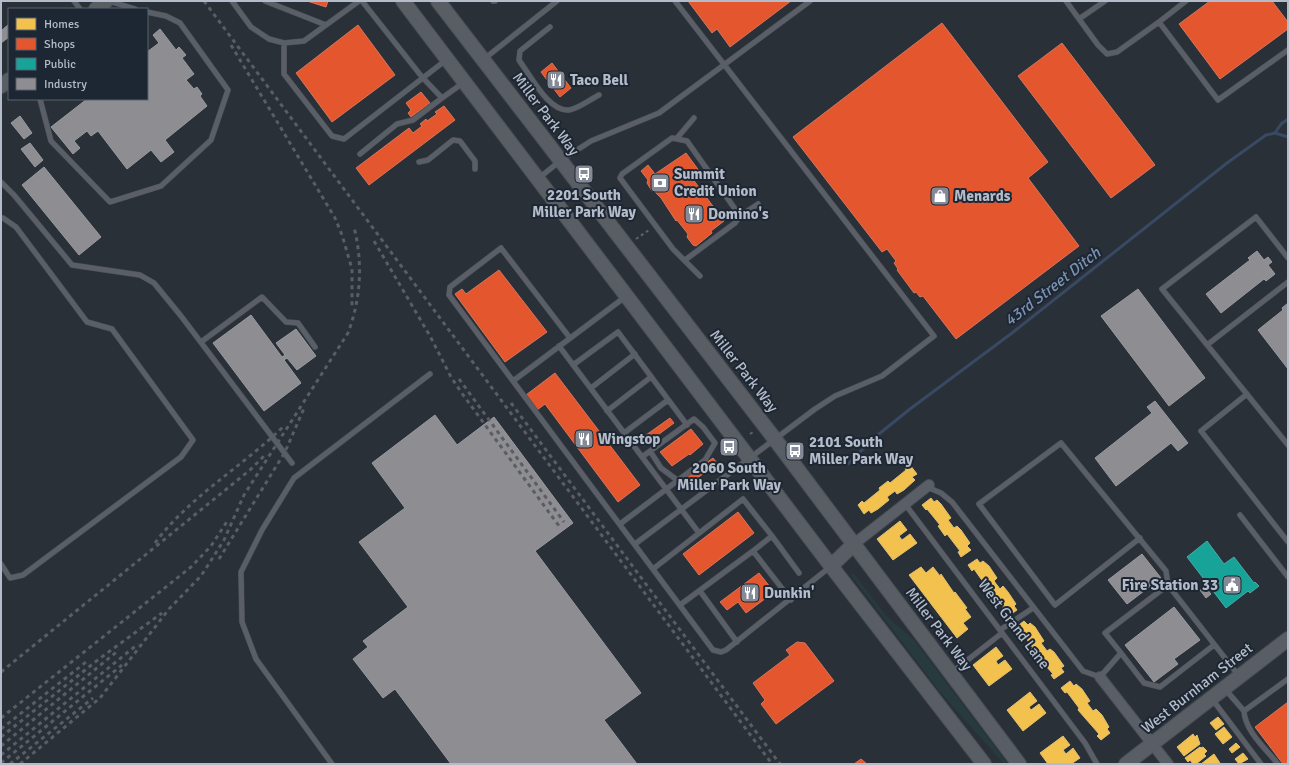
<svg xmlns="http://www.w3.org/2000/svg" width="1289" height="765" font-family="Signika,sans-serif">
<rect width="100%" height="100%" fill="#2a3038"/>
<path fill="#273a3e" d="M853,573L887,617L914,640L1008,764H1004L941,693L854,579L851,575Z"/>
<path fill="#f2c14e" stroke="#dfc073" d="M910,465L917,474L912,477L915,480L904,490L897,494L895,491L887,497L889,500L878,509L871,513L869,510L864,514L858,505L862,501L864,503L880,490L879,488L888,481L890,483L906,470L905,468Z
M931,498L934,502L937,500L941,504L951,518L948,520L954,528L957,526L961,530L970,543L967,546L971,550L961,557L958,552L960,551L947,534L945,536L938,526L940,525L927,509L926,510L922,505Z
M900,521L907,530L899,536L902,540L910,534L917,543L893,560L877,539Z
M977,559L980,563L983,561L989,566L997,578L994,581L1000,589L1003,586L1008,592L1016,604L1014,606L1017,610L1007,617L1004,613L1006,611L984,587L986,586L974,569L972,571L968,565Z
M921,567L926,573L933,567L940,576L941,574L954,593L955,592L967,608L965,609L971,617L963,623L968,629L957,638L909,575Z
M1024,621L1028,625L1030,623L1035,627L1044,641L1041,643L1047,651L1050,649L1054,652L1064,666L1061,668L1064,672L1054,679L1051,675L1053,674L1031,649L1033,648L1021,631L1019,633L1015,628Z
M996,647L1003,656L996,661L998,665L1005,660L1012,669L989,686L973,665Z
M1070,681L1074,686L1076,684L1082,689L1090,701L1087,703L1093,711L1096,709L1102,715L1109,727L1107,729L1110,733L1101,740L1097,736L1099,734L1078,710L1079,708L1067,692L1065,693L1061,688Z
M1030,692L1037,701L1029,707L1031,710L1039,704L1046,713L1023,731L1007,710Z
M1218,717L1224,724L1216,730L1210,723Z
M1224,727L1232,737L1223,744L1215,734Z
M1193,734L1195,737L1197,735L1200,744L1184,756L1177,747Z
M1063,736L1070,745L1063,750L1066,754L1073,748L1080,758L1071,764H1048L1040,753Z
M1236,743L1240,747L1232,753L1229,749Z
M1200,747L1201,748L1203,747L1207,751L1204,754L1206,756L1196,764H1193L1190,760L1188,762L1185,758Z
M1243,753L1248,759L1239,764L1235,759Z
M1214,754L1220,763L1219,764H1201Z"/>
<path fill="#e4572e" stroke="#d6755c" d="M307,1H328L326,7Z
M688,1H791L730,47L717,29L712,33Z
M1210,1H1272L1288,22V29L1220,79L1179,24Z
M942,23L1048,162L1028,178L1079,246L956,339L923,296L920,297L916,292L914,293L897,270L898,269L894,263L896,261L887,249L882,252L793,137Z
M358,25L395,75L332,122L296,73Z
M1062,43L1155,165L1111,198L1018,76Z
M552,63L571,88L560,97L541,72Z
M421,92L430,103L411,117L408,113L411,110L406,103Z
M444,106L455,120L369,185L356,168L409,128L413,133L422,126L420,124L426,119L427,121L437,114L435,112Z
M686,153L700,172L692,178L724,221L711,231L712,233L696,246L693,245L687,237L688,234L677,220L676,221L661,198L654,191H652L647,183L648,180L641,171L648,165L655,174Z
M499,270L547,332L505,362L455,294L462,289L466,294Z
M555,373L640,485L618,502L545,404L537,410L526,395Z
M670,418L674,423L643,446L639,440Z
M691,429L703,444L690,455L689,454L672,466L660,452Z
M713,458L717,463L691,483L686,477Z
M738,512L754,533L699,575L683,554Z
M759,573L774,592L746,613L738,602L727,610L720,602Z
M797,642L805,643L834,681L776,724L761,704L765,700L753,683L790,655L786,650Z
M1288,702V764H1283L1255,727Z
M861,759L867,764H854Z"/>
<path fill="#17a398" stroke="#46aaa7" d="M1207,541L1224,564L1234,557L1254,583L1255,582L1259,586L1250,593L1248,591L1226,608L1187,557Z"/>
<path fill="#8d8d92" stroke="#999ba2" d="M9,24V37L1,43V31Z
M160,29L176,50L179,47L186,55L182,58L194,74L186,80L194,89L197,87L202,94L200,96L207,106L165,140L174,152L161,162L151,150L127,169L98,131L91,136L87,131L74,141L80,148L73,154L51,127L87,99H147V52L159,43L153,35Z
M20,116L32,133L24,139L11,123Z
M30,143L43,160L35,167L21,149Z
M44,167L101,237L79,255L22,185Z
M1257,251L1264,260L1268,257L1272,262L1268,265L1275,274L1266,281L1264,279L1221,313L1206,294L1250,260L1248,258Z
M1138,289L1205,378L1169,406L1101,316Z
M1288,303V369L1258,330L1283,310L1282,308Z
M251,315L282,357L285,355L276,343L296,329L316,356L297,370L287,358L284,360L301,383L264,411L213,343Z
M1155,401L1188,443L1178,451L1171,443L1116,486L1095,458L1152,413L1147,407Z
M435,415L457,445L494,417L573,523L535,551L641,693L604,720L637,764H451L395,689L383,698L353,659L368,647L363,641L408,607L359,542L405,508L372,463Z
M1142,554L1161,578L1127,604L1108,580Z
M1205,587L1211,594L1206,598L1200,590Z
M1174,607L1200,640L1174,659L1178,664L1154,682L1125,645Z"/>
<g fill="none" stroke-linecap="round" stroke-linejoin="round">
<path stroke="#384963" stroke-width="3" d="M1275,133L1281,124L1288,119
M848,464L874,438L910,409L1012,333L1227,163L1266,135L1275,133L1288,137"/>
<defs>
<path id="lane" d="M74,1L80,9
M109,1L135,9
M232,1L251,27L269,39L284,43L304,41L359,1
M265,1L326,25
M362,1L422,77L442,98L463,83
M493,1H495
M1066,1L1079,19L1105,1
M1186,1L1159,22L1218,100L1288,50
M1079,19L1098,45L1107,54L1117,52L1159,22
M550,27L520,51L519,60L523,66C533,80 550,112 569,110C578,109 591,99 599,95
M284,43V74L332,136L344,139L446,60
M484,59L557,1
M40,99L51,141L110,202L161,186L211,140L228,90L180,23L166,16L147,12
M677,138L694,118
M360,154L397,124L413,120L442,98
M419,162L428,160L453,140L460,141L475,161V169
M539,178L560,161L591,141L659,113L810,1
M1,182L14,195L72,265L140,275L154,283L181,316L292,463
M740,216L758,204
M1,218H3L16,227L87,322L112,329L193,440L181,457L23,575L10,578L1,564
M1288,258L1256,217L1162,289L1288,445
M685,260L735,223L740,216L687,141L672,138L622,174L620,178L673,249L700,276
M570,338L501,248L450,287L449,295L713,650L721,652L726,650L830,567
M201,342L262,297L286,322L298,323L315,347
M1207,345L1288,282
M559,346L699,533
M573,365L618,332L687,425
M513,381L625,297
M591,388L635,354
M1247,394L1201,431L1288,542
M607,411L651,377
M624,433L668,400
M650,451L661,468L677,480
M927,487L941,493L952,502L1083,671L1100,677L1121,653L1105,633L1168,585L1239,676
M905,504L1085,743L1097,764
M1240,515L1288,577
M620,524L705,460L715,443L703,427L694,419L642,457
M1140,538L1055,605L979,504L1061,443L1166,571L1168,585
M635,544L815,409L835,396L882,376L934,336L675,1
M753,551L772,536L799,573
M653,569L743,499L772,536
M700,591L737,642
M680,605L753,551L791,600
M1000,630L1033,608
M1121,653L1144,683L1160,687L1214,645
M951,673L1002,633
M1225,689L1244,711L1288,679
M1212,699L1261,764
M1244,711C1245,731 1266,749 1278,764
M332,764L256,659L242,622L241,572L262,530L294,478L430,374"/>
<path id="street" d="M854,544L929,485
M1100,677L1168,764"/>
<path id="secondary" d="M403,1L831,566L984,764
M438,1L774,438L1019,764
M96,9L106,1
M1,86L9,80
M831,566L854,544
M1126,764L1288,639"/>
</defs>
<use href="#lane" stroke="#484c53" stroke-width="6"/>
<use href="#street" stroke="#484c53" stroke-width="12"/>
<use href="#secondary" stroke="#484c53" stroke-width="16"/>
<path stroke="#5d636a" stroke-width="2" stroke-dasharray="3 3" stroke-linecap="butt" d="M636,239L649,230
M750,434L753,432"/>
<use href="#lane" stroke="#5a5e66" stroke-width="5"/>
<use href="#street" stroke="#5a5e66" stroke-width="10"/>
<use href="#secondary" stroke="#595d64" stroke-width="14"/>
<path stroke="#595d64" stroke-width="3" stroke-dasharray="4 4" stroke-linecap="butt" d="M204,1L772,764
M231,45L335,218L342,235L352,269V309
M374,241L430,336L451,377L461,392L559,526
M459,379L564,522
M511,403L780,764
M155,543C190,496 242,467 284,426
M219,559L285,452L305,406
M1,672L250,470L264,456
M1,718L191,567L211,546L228,520
M1,729L86,662
M1,737L99,659L162,613
M1,746L119,650
M1,755L138,644
M1,763L122,665
M10,764L93,698
M20,764L100,698L169,609L201,576L224,540L244,495L348,333C361,298 363,263 354,227"/>
</g>
<defs>
<symbol id="restaurant-square" viewBox="-11 -11 22 22"><rect x="-9" y="-9" width="18" height="18" rx="4" fill="#848b96" stroke="#1d2633"/><path d="M-5-6h1v4h1v-4h1v4h1v-4h1v5L-1.5 .5V6h-2V.5L-5-1ZM5-6V6H3V1.5H1.5Q1.5-4 5-6Z" fill="#fff"/></symbol>
<symbol id="bus-square" viewBox="-11 -11 22 22"><rect x="-9" y="-9" width="18" height="18" rx="4" fill="#848b96" stroke="#1d2633"/><path d="M-5-6H5V4H4V6H2V4H-2V6H-4V4H-5ZM-3.5-4V0h7V-4ZM-3.5 1.2v1.5H-2V1.2ZM2 1.2v1.5H3.5V1.2Z" fill="#fff"/></symbol>
<symbol id="bank-square" viewBox="-11 -11 22 22"><rect x="-9" y="-9" width="18" height="18" rx="4" fill="#848b96" stroke="#1d2633"/><path d="M-6-4H6V4H-6ZM0-2.3a2.3 2.3 0 1 0 0 4.6a2.3 2.3 0 1 0 0-4.6Z" fill="#fff"/></symbol>
<symbol id="shop-square" viewBox="-11 -11 22 22"><rect x="-9" y="-9" width="18" height="18" rx="4" fill="#848b96" stroke="#1d2633"/><path d="M-5-2.5h2.3a2.7 3.5 0 0 1 5.4 0H5L5.5 6h-11ZM-1.5-2.5h3a1.5 2.3 0 0 0-3 0Z" fill="#fff"/></symbol>
<symbol id="civic-square" viewBox="-11 -11 22 22"><rect x="-9" y="-9" width="18" height="18" rx="4" fill="#848b96" stroke="#1d2633"/><path d="M-.6-6.5H3V-4.5H.6V-3L4-1V1h2V6H-6V1h2V-1L-.6-3ZM-1.2 2.5V6h2.4V2.5Z" fill="#fff"/></symbol>
</defs>
<g fill-rule="evenodd">
<use href="#restaurant-square" x="545" y="69" width="22" height="22"/>
<use href="#bus-square" x="573" y="163" width="22" height="22"/>
<use href="#bank-square" x="649" y="172" width="22" height="22"/>
<use href="#shop-square" x="929" y="185" width="22" height="22"/>
<use href="#restaurant-square" x="683" y="203" width="22" height="22"/>
<use href="#restaurant-square" x="573" y="428" width="22" height="22"/>
<use href="#bus-square" x="718" y="436" width="22" height="22"/>
<use href="#bus-square" x="784" y="440" width="22" height="22"/>
<use href="#civic-square" x="1221" y="574" width="22" height="22"/>
<use href="#restaurant-square" x="739" y="582" width="22" height="22"/>
</g>
<g text-anchor="middle" stroke-width="4" stroke-linejoin="round" paint-order="stroke">
<g font-size="15" font-weight="bold" fill="#b4bcc9" stroke="#1d2633" text-anchor="start">
<text x="570" y="85">Taco Bell</text>
<text x="674" y="179">Summit<tspan x="674" dy="17">Credit Union</tspan></text>
<text x="584" y="200" text-anchor="middle">2201 South<tspan x="584" dy="17">Miller Park Way</tspan></text>
<text x="954" y="201">Menards</text>
<text x="708" y="219">Domino's</text>
<text x="598" y="444">Wingstop</text>
<text x="809" y="447">2101 South<tspan x="809" dy="17">Miller Park Way</tspan></text>
<text x="729" y="473" text-anchor="middle">2060 South<tspan x="729" dy="17">Miller Park Way</tspan></text>
<text x="1218" y="590" text-anchor="end">Fire Station 33</text>
<text x="764" y="598">Dunkin'</text>
</g>
<g font-size="15" fill="#b4bcc9" stroke="#1d2633">
<text transform="translate(546 114) rotate(53)" y="5">Miller Park Way</text>
<text transform="translate(744 371) rotate(52)" y="5">Miller Park Way</text>
<text transform="translate(1014 624) rotate(53)" y="5">West Grand Lane</text>
<text transform="translate(939 629) rotate(53)" y="5">Miller Park Way</text>
<text transform="translate(1197 688) rotate(-38)" y="5">West Burnham Street</text>
</g>
<g font-size="16" font-style="italic" fill="#7c92b1" stroke="#1d2633">
<text transform="translate(1052 286) rotate(-38)" y="6">43rd Street Ditch</text>
</g>
</g>
<rect width="1289" height="765" fill="none" stroke="#b4bcc9" stroke-width="4"/>
<rect x="8" y="8" width="140" height="92" fill="#1d2633" stroke="#59626f"/>
<rect x="16" y="18" width="20" height="12" fill="#f2c14e" stroke="#59626f"/>
<text x="44" y="28" font-size="12" fill="#b4bcc9">Homes</text>
<rect x="16" y="38" width="20" height="12" fill="#e4572e" stroke="#59626f"/>
<text x="44" y="48" font-size="12" fill="#b4bcc9">Shops</text>
<rect x="16" y="58" width="20" height="12" fill="#17a398" stroke="#59626f"/>
<text x="44" y="68" font-size="12" fill="#b4bcc9">Public</text>
<rect x="16" y="78" width="20" height="12" fill="#8d8d92" stroke="#59626f"/>
<text x="44" y="88" font-size="12" fill="#b4bcc9">Industry</text>
</svg>
